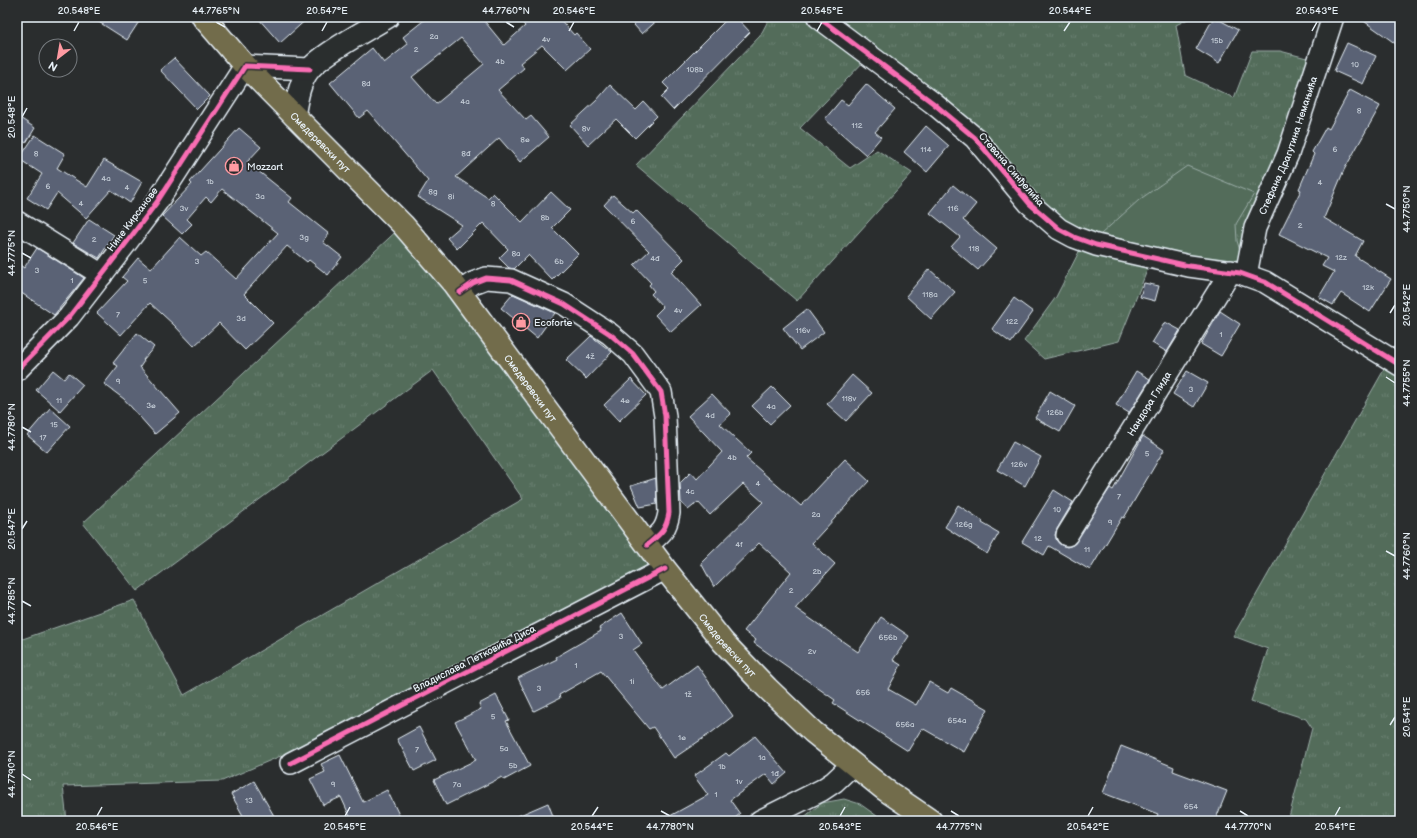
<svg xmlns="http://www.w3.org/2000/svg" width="1417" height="838" font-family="'Balsamiq Sans',sans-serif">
<defs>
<pattern id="grass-tufts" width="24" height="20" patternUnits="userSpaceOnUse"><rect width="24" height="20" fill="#526c5a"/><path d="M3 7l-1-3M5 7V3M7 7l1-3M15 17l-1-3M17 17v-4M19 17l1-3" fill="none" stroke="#6b8172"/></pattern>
</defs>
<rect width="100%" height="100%" fill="#2a2d2e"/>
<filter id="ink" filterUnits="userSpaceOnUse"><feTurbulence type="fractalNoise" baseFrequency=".025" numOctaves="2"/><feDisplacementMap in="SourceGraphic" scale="8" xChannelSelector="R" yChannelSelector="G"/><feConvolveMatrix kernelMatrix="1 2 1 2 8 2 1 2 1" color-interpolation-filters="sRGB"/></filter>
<g filter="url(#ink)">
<path fill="url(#grass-tufts)" stroke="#9daea9" d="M770,17H1192L1176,25L1185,75L1234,98L1252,51H1280L1318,61L1246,275L1152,258L1119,341L1044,359L1024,341L1056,297L1089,232L1063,219L869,56L800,128L850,168L877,150L912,173L797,301L636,165L760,36Z
M403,225L665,569L291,763L283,755L222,781L63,786L67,821H17V641L134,600L184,695L523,499L433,370L137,591L83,523Z
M1390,359L1400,365V821H1288L1312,728L1306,719L1251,701L1268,649L1233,636Z
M844,799L860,804L884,821H799L822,803Z"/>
<path fill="#526c5a" stroke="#9daea9" d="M1187,166L1254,194L1236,224L1237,241L1243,260L1216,261L1164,250L1101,234L1139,200Z"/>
<path fill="#5a6274" stroke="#e8f1f8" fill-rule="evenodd" d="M91,17H142L127,40Z
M257,17H309L280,43Z
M428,17H481L504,45L525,26L518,17H558L574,35L576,33L590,49L567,70L542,45L520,63L524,68L498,90L526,120L531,116L549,137L520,162L499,138L456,177L488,198L493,193L522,222L551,192L570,210L552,228L578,254L552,280L528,255L514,269L509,268L499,258L508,249L483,223L457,249L447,238L462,225L418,197L428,181L368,111L359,118L330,83L372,48L384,63L408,44L403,37ZM461,38L484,64L436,104L412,77Z
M627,17H661L642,34Z
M729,17H736L750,32L673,110L661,97L669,89L663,83Z
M1214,17L1238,30L1219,63L1196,49Z
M1358,17H1400V47L1385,36Z
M1347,43L1376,56L1363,84L1334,71Z
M174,58L210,96L197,109L160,70Z
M866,84L895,109L875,132L881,137L866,155L825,119L841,100L848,105Z
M610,85L636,110L644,102L657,116L635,138L616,119L588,145L570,125L597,100Z
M1350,90L1380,106L1344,170L1324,218L1363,241L1355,256L1391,279L1370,312L1341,293L1333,305L1319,297L1334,272L1322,266L1327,258L1279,234L1301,190L1299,189L1314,154L1312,152L1326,127L1329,129Z
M17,116L35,128L26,143L17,137Z
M926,126L949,146L927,172L904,152Z
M239,128L261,147L247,162L292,198L289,202L329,234L323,242L342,257L328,275L309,260L307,262L287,246L244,294L273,323L245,350L219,323L194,346L174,325L150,303L121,335L97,313L127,281L122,277L138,258L151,269L180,237L201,256L206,252L236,279L278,233L222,189L211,202L206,197L187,219L192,224L182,234L162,216L192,184L190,182Z
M35,135L65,154L57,168L87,187L104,160L142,182L130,203L111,190L86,218L57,193L46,210L27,198L42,174L19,159Z
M953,185L976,204L963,220L997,249L978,270L951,247L960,237L930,213Z
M613,195L633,213L636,210L684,259L671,272L701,305L671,332L655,315L663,307L651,294L654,291L649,285L651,283L634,265L649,251L604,205Z
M89,219L114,235L99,258L73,243Z
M37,248L84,278L54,315L17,290V263L24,268Z
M929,269L955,292L931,319L906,296Z
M1144,283L1159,286L1155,301L1140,297Z
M513,294L555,313L537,338L501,308Z
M1014,298L1033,312L1011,343L992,329Z
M807,309L824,332L800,350L783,328Z
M1220,311L1240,324L1221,356L1201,344Z
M1165,322L1180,330L1167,352L1152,343Z
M137,333L154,347L143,360L144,361L140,367L180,413L155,434L124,399L104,384L118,366L113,363Z
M591,336L612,352L586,379L566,360Z
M53,370L64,379L69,373L83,385L60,411L36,390Z
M1136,371L1150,379L1129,413L1116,405Z
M1187,371L1208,383L1194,407L1173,394Z
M852,375L872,393L846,421L827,404Z
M631,379L646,395L619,421L604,405Z
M772,387L790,405L770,424L752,406Z
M1050,391L1075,406L1060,432L1035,418Z
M712,394L731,414L720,424L751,453L746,458L801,506L845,459L869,481L812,543L835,564L795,608L858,652L881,617L909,636L893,660L901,665L888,689L916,705L929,682L948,693L951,688L988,709L964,752L922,728L908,751L833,703L835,700L768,653L754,643L756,640L744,631L791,572L759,543L714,587L701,563L763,502L743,484L710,515L698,502L688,510L681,502L680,483L691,472L697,479L722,452L688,416Z
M50,408L70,426L47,452L27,435Z
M1143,436L1164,450L1124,518L1122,517L1090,570L1049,546L1044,555L1022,542L1054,490L1073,502L1057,529L1055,535L1057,541L1061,545L1067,547L1073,545L1110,488L1113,490Z
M1013,442L1041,457L1025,486L997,470Z
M656,478L657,504L640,507L631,486Z
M958,505L983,521L982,523L999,533L987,554L945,527Z
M622,613L642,644L633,650L663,690L697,665L733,716L711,733L674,758L653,727L649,729L601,671L559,695L560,698L534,711L518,678L557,659L556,657L601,631L599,628Z
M496,695L509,720L506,721L530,766L504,780L502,777L446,805L434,780L476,760L455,722L481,709L479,704Z
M419,727L436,760L414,771L397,739Z
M755,736L787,773L774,784L766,774L730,800L740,814L731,821H661L708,795L694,776L726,753L729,756Z
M1121,746L1174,767L1173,771L1227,791L1215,821H1155L1158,814L1103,793Z
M340,755L363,802L387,790L402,821H352L341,797L323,805L310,779L325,772L321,764Z
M254,781L277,821H246L231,794Z
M548,803L555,821H506Z"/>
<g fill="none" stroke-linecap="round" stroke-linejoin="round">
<defs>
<g id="minor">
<path d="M818,17L933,103L975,138L1029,203L1059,229L1074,237L1096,245L1189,266L1240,273L1265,282L1400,365"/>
<path d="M294,116C297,100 299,83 309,70C321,54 369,29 388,17"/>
<path d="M17,222L102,275"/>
<path id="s1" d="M1246,275L1255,228L1288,154L1333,17"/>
<path d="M460,292L473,283L486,278L511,280L564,304L610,334L633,354L661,392L665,416L669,513C666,531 660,534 647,545"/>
<path d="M17,370L69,317L127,242L157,202L245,66L310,69"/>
<path id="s2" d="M1067,535L1231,271"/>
<path d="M291,763L665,569"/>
<path d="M760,821L822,790L834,782L852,765"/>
</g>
<g id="major">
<path id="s3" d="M203,17L245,66L403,225L453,283L665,569L723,642L767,688L813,732L884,789L931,821"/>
</g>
</defs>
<use href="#minor" stroke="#e8f1f8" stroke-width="24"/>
<use href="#major" stroke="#e8f1f8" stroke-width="25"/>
<use href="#minor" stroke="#2a2d2e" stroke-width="21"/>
<use href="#major" stroke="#726c4b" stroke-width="22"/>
<defs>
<path id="cycleway" d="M818,17L933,103L975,138L1029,203L1059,229L1074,237L1096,245L1189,266L1240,273L1265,282L1400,365
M460,292L473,283L486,278L511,280L564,304L610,334L633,354L661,392L665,416L669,513C666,531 660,534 647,545
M17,370L69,317L127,242L157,202L245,66L310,69
M291,763L665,569"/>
</defs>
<use href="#cycleway" stroke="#2a2d2e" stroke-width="8"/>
<use href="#cycleway" stroke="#f96db3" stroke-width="5"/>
</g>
</g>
<path fill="none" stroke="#e8f1f8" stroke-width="1.5" d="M216,22L225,27M506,22L514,27M74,31L79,22M322,31L327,22M569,31L574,22M817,31L822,22M1064,31L1070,22M1312,31L1317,22M22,117L27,108M1386,204L1395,209M22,253L31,258M1390,313L1395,305M1386,377L1395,383M22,427L31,432M22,529L27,521M1386,551L1395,556M22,601L31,606M1390,725L1395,717M22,774L31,780M661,811L670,816M951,811L959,816M1240,811L1248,816M97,816L102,807M345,816L350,807M592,816L598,807M840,816L845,807M1088,816L1093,807M1335,816L1340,807"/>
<defs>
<symbol id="shop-ring" viewBox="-11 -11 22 22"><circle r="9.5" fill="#2a2d2e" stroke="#ff9aa2" stroke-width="1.5"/><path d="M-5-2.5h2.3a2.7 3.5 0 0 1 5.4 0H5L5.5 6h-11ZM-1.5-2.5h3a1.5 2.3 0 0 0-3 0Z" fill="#ff9aa2"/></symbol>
</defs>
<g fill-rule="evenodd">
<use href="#shop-ring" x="224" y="156" width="20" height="20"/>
<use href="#shop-ring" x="511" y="312" width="20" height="20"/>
</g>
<g text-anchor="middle" stroke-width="3.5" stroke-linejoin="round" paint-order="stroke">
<g font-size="8" fill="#c4cdd7">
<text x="434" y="39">2a</text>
<text x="546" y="42">4v</text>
<text x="1217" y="43">15b</text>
<text x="416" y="52">2</text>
<text x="500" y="64">4b</text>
<text x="1355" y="67">10</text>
<text x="695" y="72">108b</text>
<text x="366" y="86">8d</text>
<text x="465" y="104">4a</text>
<text x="1359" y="113">8</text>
<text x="857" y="128">112</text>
<text x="586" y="131">8v</text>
<text x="525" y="142">8e</text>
<text x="926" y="152">114</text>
<text x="1335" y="152">6</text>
<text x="36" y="156">8</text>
<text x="466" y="156">8đ</text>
<text x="106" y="181">4a</text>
<text x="210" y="184">1b</text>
<text x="1320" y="185">4</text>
<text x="48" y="189">6</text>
<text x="127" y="190">4</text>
<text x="433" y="194">8g</text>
<text x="260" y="199">3a</text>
<text x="451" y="199">8i</text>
<text x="81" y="206">4</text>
<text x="493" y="206">8</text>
<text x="184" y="211">3v</text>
<text x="953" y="211">116</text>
<text x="545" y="220">8b</text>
<text x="633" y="224">6</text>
<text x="1300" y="228">2</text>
<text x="304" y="240">3g</text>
<text x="94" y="242">2</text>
<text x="974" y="251">118</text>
<text x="516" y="256">8a</text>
<text x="1341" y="260">12z</text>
<text x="655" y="261">4đ</text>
<text x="197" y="264">3</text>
<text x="559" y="264">6b</text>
<text x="37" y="273">3</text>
<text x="72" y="283">1</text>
<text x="145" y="283">5</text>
<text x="1368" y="290">12k</text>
<text x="930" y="297">118a</text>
<text x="678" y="313">4v</text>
<text x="118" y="317">7</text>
<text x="241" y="321">3d</text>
<text x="1012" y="324">122</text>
<text x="803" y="333">116v</text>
<text x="1221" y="337">1</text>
<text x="590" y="359">4ž</text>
<text x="118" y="384">9</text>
<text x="1191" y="392">3</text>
<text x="849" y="401">118v</text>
<text x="59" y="403">11</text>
<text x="625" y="403">4e</text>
<text x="151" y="408">3e</text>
<text x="771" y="409">4a</text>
<text x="1055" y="415">126b</text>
<text x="710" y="418">4d</text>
<text x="54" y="427">15</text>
<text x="43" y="440">17</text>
<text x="1147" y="456">5</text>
<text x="732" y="460">4b</text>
<text x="1019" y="467">126v</text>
<text x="758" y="486">4</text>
<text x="690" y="494">4c</text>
<text x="1119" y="499">7</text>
<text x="1057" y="512">10</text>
<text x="816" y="517">2a</text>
<text x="1110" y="525">9</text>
<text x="964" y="527">126g</text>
<text x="1038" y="541">12</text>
<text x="739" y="547">4f</text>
<text x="1087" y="552">11</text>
<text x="817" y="574">2b</text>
<text x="791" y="593">2</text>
<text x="621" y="639">3</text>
<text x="888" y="640">656b</text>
<text x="812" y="654">2v</text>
<text x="576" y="668">1</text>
<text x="632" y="684">1i</text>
<text x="539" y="691">3</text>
<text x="863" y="695">656</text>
<text x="688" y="697">1ž</text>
<text x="493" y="719">5</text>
<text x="957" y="723">654a</text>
<text x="905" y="727">656a</text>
<text x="682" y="740">1e</text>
<text x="504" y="751">5a</text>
<text x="417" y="752">7</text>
<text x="762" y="760">1a</text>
<text x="513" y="768">5b</text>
<text x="722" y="769">1b</text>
<text x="775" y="776">1đ</text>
<text x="739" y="784">1v</text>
<text x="333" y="787">9</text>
<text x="457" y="787">7a</text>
<text x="716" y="797">1</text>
<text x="249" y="803">13</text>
<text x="1191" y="809">654</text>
</g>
<g font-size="10" fill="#e8f1f8" stroke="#2a2d2e">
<text dy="4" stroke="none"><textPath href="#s3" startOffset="172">Смедеревски пут</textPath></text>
<text dy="4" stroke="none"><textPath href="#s1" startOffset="137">Стефана Драгутина Немањића</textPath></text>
<text transform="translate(1012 169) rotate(49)" y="4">Стевана Синђелића</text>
<text transform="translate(132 219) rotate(-53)" y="4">Нине Кирсанове</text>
<text dy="4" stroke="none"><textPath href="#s3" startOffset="496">Смедеревски пут</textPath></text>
<text dy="4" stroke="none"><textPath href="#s2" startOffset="155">Нандора Глида</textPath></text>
<text dy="4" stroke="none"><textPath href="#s3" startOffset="820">Смедеревски пут</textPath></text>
<text transform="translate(474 658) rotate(-27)" y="4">Владислава Петковића Диса</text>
</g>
<g font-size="10" fill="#e8f1f8" stroke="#2a2d2e" text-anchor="start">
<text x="247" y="170">Mozzart</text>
<text x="534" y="326">Ecoforte</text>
</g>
</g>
<rect width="1417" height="838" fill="none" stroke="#2a2d2e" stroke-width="44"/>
<g transform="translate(58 58) rotate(211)"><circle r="19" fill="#2a2d2e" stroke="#767b7f"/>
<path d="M0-3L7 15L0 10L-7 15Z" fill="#ff9aa2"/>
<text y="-6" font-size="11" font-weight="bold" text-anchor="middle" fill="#e8f1f8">N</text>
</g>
<rect x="22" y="22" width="1373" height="794" fill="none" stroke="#e8f1f8" stroke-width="1.5"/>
<g font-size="10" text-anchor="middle" fill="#e8f1f8">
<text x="79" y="14">20.548°E</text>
<text x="216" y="14">44.7765°N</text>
<text x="327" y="14">20.547°E</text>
<text x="506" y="14">44.7760°N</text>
<text x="574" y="14">20.546°E</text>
<text x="822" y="14">20.545°E</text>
<text x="1070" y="14">20.544°E</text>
<text x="1317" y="14">20.543°E</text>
<text transform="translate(11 117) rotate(-90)" y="4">20.548°E</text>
<text transform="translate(1406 209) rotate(-90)" y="4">44.7750°N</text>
<text transform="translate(11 253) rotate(-90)" y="4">44.7775°N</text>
<text transform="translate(1406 305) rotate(-90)" y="4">20.542°E</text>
<text transform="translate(1406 383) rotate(-90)" y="4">44.7755°N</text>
<text transform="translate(11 427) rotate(-90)" y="4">44.7780°N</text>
<text transform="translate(11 529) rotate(-90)" y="4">20.547°E</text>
<text transform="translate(1406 556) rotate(-90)" y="4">44.7760°N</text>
<text transform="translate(11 601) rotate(-90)" y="4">44.7785°N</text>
<text transform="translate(1406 717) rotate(-90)" y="4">20.541°E</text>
<text transform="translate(11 774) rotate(-90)" y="4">44.7790°N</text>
<text x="97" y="830">20.546°E</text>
<text x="345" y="830">20.545°E</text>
<text x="592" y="830">20.544°E</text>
<text x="670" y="830">44.7780°N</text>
<text x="840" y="830">20.543°E</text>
<text x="959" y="830">44.7775°N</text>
<text x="1088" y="830">20.542°E</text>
<text x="1248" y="830">44.7770°N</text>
<text x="1335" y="830">20.541°E</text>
</g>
</svg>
